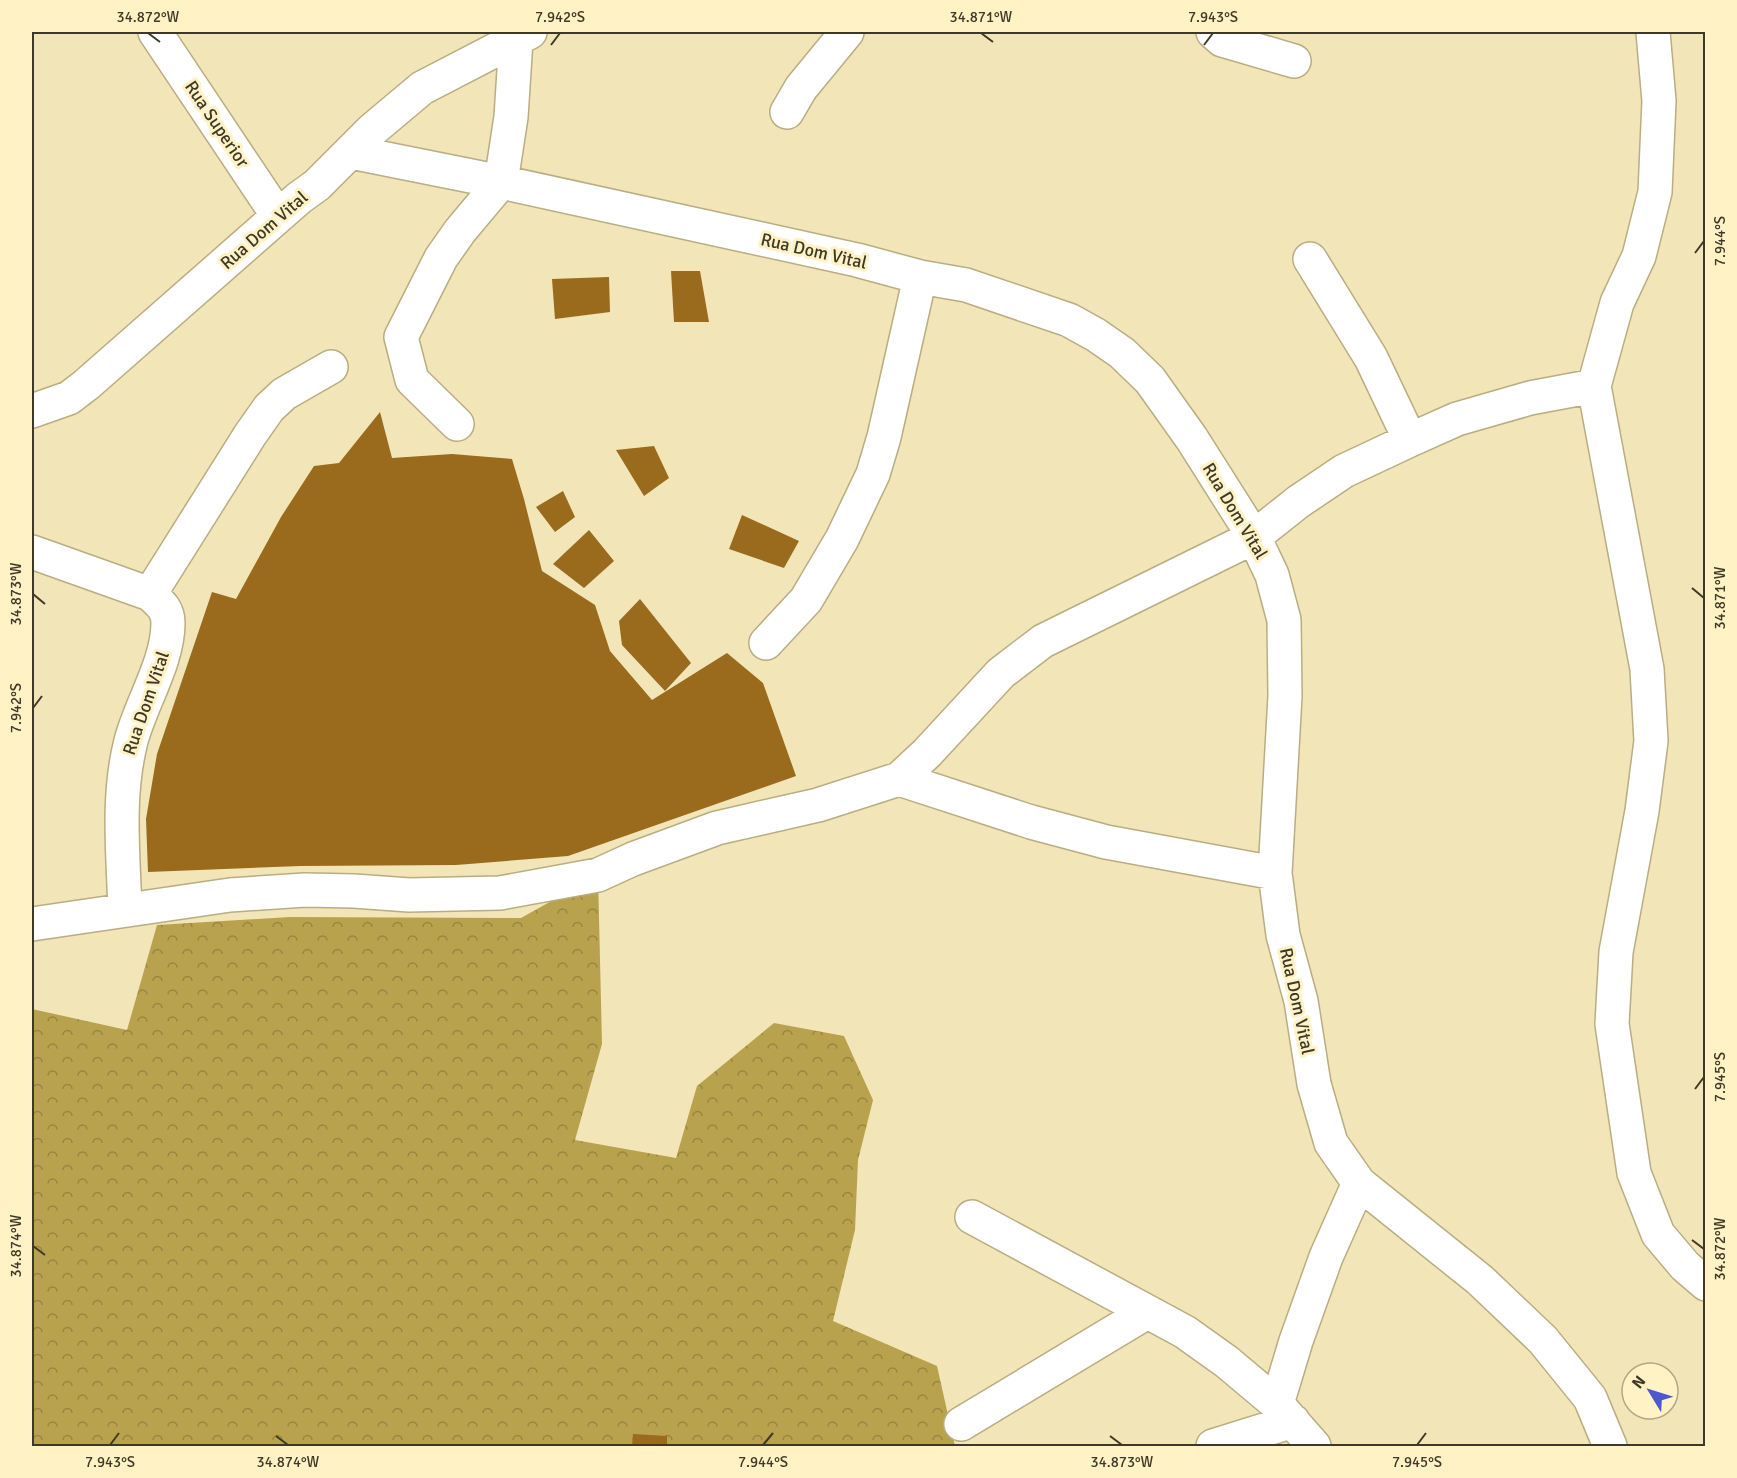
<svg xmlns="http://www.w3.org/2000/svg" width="1737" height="1478" font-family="Signika,sans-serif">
<defs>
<pattern id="forest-crowns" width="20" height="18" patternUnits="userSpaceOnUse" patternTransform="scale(1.5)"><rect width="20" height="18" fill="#b9a24d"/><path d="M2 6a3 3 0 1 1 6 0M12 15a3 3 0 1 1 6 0" fill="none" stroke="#988540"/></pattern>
</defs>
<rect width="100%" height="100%" fill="#f2e5b8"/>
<path fill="url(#forest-crowns)" d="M598,875L602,1044L575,1140L676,1158L697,1086L774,1023L844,1036L873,1100L858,1160L855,1230L833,1321L937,1366L955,1446H32V1009L127,1030L157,925L290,917L521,918Z"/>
<path fill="#9a6a1d" d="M671,271H700L709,322H674Z
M609,277L610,312L555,319L552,279Z
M380,412L392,458L452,454L512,459L524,499L542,571L595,605L610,651L652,700L727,653L763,683L796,776L568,856L456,865L300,866L148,872L146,819L157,754L212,592L236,599L281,517L314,466L339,463Z
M654,446L669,478L644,496L616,450Z
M563,491L575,517L555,532L536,507Z
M742,515L799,541L784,568L729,549Z
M589,530L614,561L584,588L553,564Z
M640,599L691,663L665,691L622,645L619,621Z
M633,1434L667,1436V1446H632Z"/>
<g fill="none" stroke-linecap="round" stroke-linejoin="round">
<defs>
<path id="minor" d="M155,32L278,216
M1213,32L1222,40L1294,61
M787,112L801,88L847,32
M351,152L501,182L857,260L920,277L966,285L1069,320L1096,335L1122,353L1150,380L1192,439L1254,537L1272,575L1284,620L1285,696L1275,873L1283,935L1301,1001L1314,1084L1331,1143L1359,1183L1480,1280L1543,1340L1590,1398L1610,1446
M1310,259L1371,358L1410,440
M1594,386L1647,669L1651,741L1642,811L1616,952L1612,1024L1634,1173L1658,1234L1685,1266L1706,1284
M32,411L69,398L86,385L299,198L317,185L372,130L422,88L530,32
M457,424L412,380L401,337L441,258L460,231L501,182L511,117L516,40
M32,552L150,594C160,603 168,609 168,623C168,662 141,703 131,741C117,795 123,853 125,909
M150,594L250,435L269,408L284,394L331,367
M766,643L806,600L842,539L873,474L884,437L920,277
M899,779L1031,822L1106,842L1275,873
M32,924L230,895L305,890L354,891L409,895L500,893L598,875L633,859L717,828L818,805L899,779L927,753L1001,673L1043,641L1254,537L1298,502L1344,471L1410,440L1457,419L1530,398L1594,386L1617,303L1639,256L1655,192L1659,101L1653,32
M972,1217L1185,1332L1227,1362L1277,1404L1314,1446
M1277,1404L1296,1341L1326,1257L1359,1183
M961,1424L1147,1312
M1213,1446L1293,1421"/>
</defs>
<use href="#minor" stroke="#b9ad82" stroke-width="36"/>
<use href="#minor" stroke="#fff" stroke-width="33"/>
</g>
<path fill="none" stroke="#3e3927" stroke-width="2" d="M148,33L160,42M981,33L993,42M551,45L560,33M1204,45L1213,33M1695,253L1704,241M1692,588L1704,598M33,594L45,604M33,708L42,696M1695,1089L1704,1077M1692,1240L1704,1249M33,1246L45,1255M276,1436L288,1445M1110,1436L1122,1445M110,1445L119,1433M763,1445L773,1433M1417,1445L1426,1433"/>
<g text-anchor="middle" stroke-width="6" stroke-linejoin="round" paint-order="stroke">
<g font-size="18" fill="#3e3927" stroke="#fff2c5">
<text transform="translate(217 124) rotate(56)" y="6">Rua Superior</text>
<text transform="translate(264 230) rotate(-41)" y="6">Rua Dom Vital</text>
<text transform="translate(814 251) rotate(13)" y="6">Rua Dom Vital</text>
<text transform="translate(1235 511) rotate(59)" y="6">Rua Dom Vital</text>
<text transform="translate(146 703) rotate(-71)" y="6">Rua Dom Vital</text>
<text transform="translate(1297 1001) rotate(78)" y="6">Rua Dom Vital</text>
</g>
</g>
<rect width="1737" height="1478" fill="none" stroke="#fff2c5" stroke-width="66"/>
<g transform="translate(1650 1391) rotate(308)"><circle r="28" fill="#fff2c5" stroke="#b2a886" stroke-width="1.5"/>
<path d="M0-4.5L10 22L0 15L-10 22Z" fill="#4d58ce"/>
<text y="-9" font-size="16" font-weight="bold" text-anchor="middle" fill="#3e3927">N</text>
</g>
<rect x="33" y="33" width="1671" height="1412" fill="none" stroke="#3e3927" stroke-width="2"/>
<g font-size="15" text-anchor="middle" fill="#3e3927">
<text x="148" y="22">34.872°W</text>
<text x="560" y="22">7.942°S</text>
<text x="981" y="22">34.871°W</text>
<text x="1213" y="22">7.943°S</text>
<text transform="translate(1720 241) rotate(-90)" y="5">7.944°S</text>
<text transform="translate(16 594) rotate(-90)" y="5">34.873°W</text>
<text transform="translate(1720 598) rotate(-90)" y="5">34.871°W</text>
<text transform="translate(16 708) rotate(-90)" y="5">7.942°S</text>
<text transform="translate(1720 1077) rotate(-90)" y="5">7.945°S</text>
<text transform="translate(16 1246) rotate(-90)" y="5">34.874°W</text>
<text transform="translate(1720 1249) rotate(-90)" y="5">34.872°W</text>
<text x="110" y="1467">7.943°S</text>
<text x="288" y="1467">34.874°W</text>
<text x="763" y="1467">7.944°S</text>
<text x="1122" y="1467">34.873°W</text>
<text x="1417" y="1467">7.945°S</text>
</g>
</svg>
